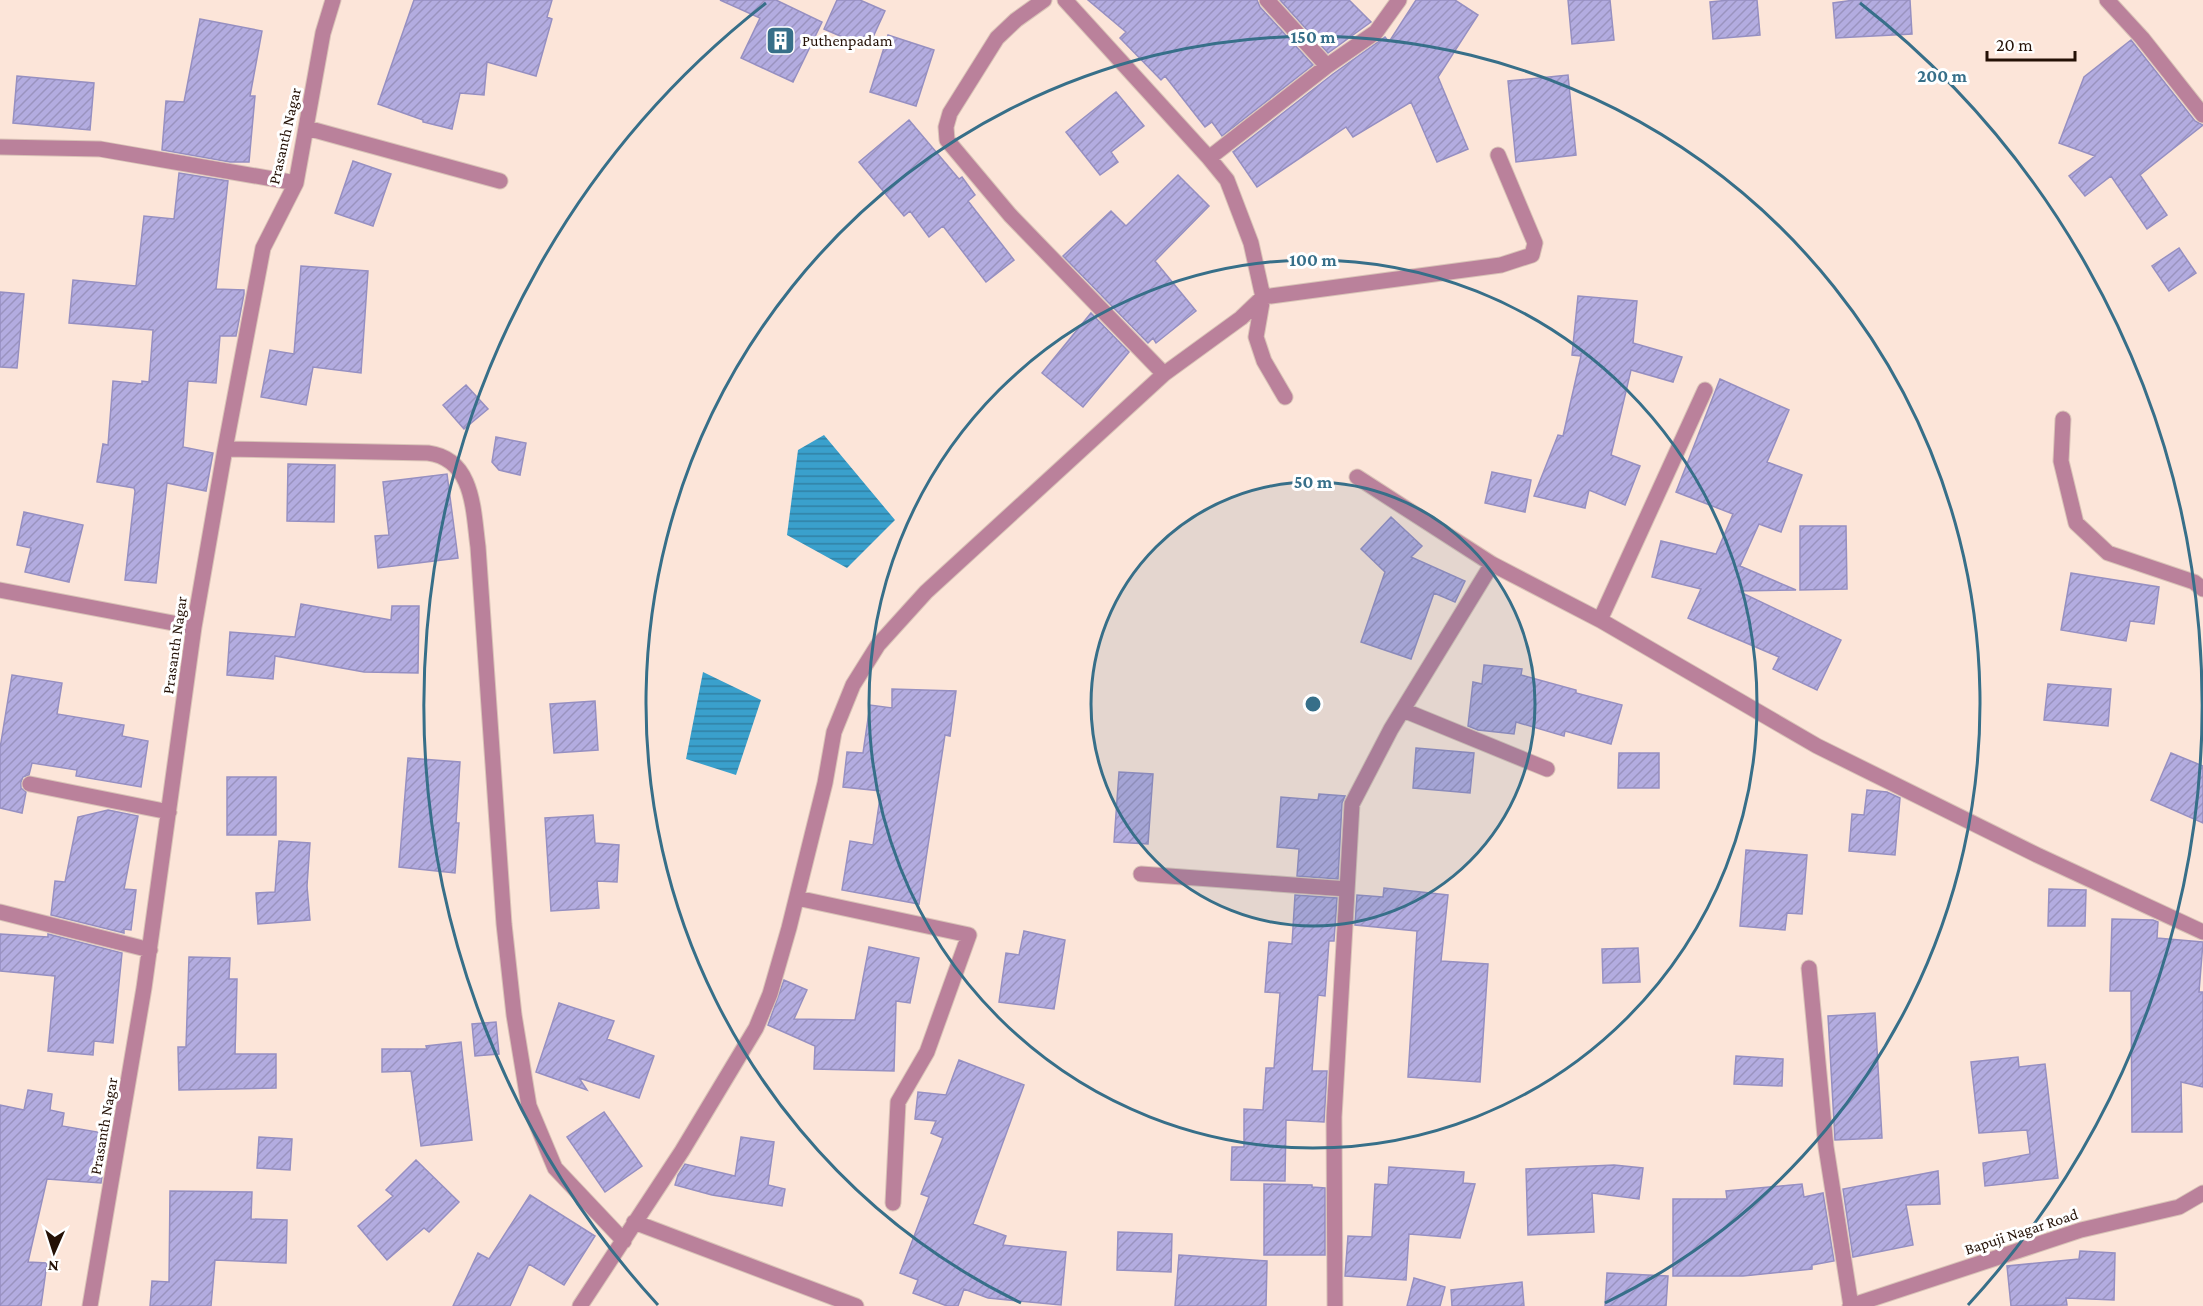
<svg xmlns="http://www.w3.org/2000/svg" width="2203" height="1306" font-family="'Crimson Pro',serif">
<defs>
<pattern id="water-rules" width="6" height="5" patternUnits="userSpaceOnUse" patternTransform="scale(1.5)"><rect width="6" height="5" fill="#3aa0cc"/><path d="M0 2.5h6" fill="none" stroke="#3181a4"/></pattern>
<pattern id="building-hatch" width="6" height="6" patternUnits="userSpaceOnUse" patternTransform="scale(1.5)"><rect width="6" height="6" fill="#b3ace0"/><path d="M-1 1l2-2M0 6l6-6M5 7l2-2" fill="none" stroke="#9a93bf"/></pattern>
</defs>
<rect width="100%" height="100%" fill="#fce5d9"/>
<path fill="url(#water-rules)" d="M824,435L895,520L847,568L787,535L798,450Z
M703,672L761,700L736,775L686,759Z"/>
<path fill="url(#building-hatch)" stroke="#968fc1" stroke-width="1.5" d="M414,0H552L547,17L552,19L536,76L487,62L484,95L460,93L452,129L423,122V120L378,104Z
M720,0H776L822,22L793,82L741,58L760,18Z
M837,0H860L885,11L868,48L824,29Z
M1088,0H1257L1260,7L1313,65L1222,136L1212,122L1205,127L1165,76L1161,80L1120,38L1126,32Z
M1280,0H1349L1371,22L1328,53Z
M1416,0H1455L1478,15L1438,77L1468,149L1437,162L1411,102L1353,137L1346,127L1257,187L1233,152L1333,74L1385,37L1389,42Z
M1568,0H1610L1614,40L1572,44Z
M1729,0H1757L1760,35L1713,39L1710,2Z
M1854,0H1910L1912,34L1836,38L1833,3Z
M200,19L262,31L250,96H255L249,162H230L162,150L166,101L184,102Z
M888,35L934,50L916,106L870,92Z
M2131,40L2195,121L2203,125L2140,175L2167,215L2147,229L2111,176L2085,196L2069,176L2095,156L2059,143L2084,77Z
M1568,75L1576,155L1516,162L1508,81Z
M17,76L94,83L90,130L13,123Z
M1116,92L1144,126L1111,152L1118,162L1100,175L1066,132Z
M909,120L959,179L962,177L975,195L968,201L1014,260L986,282L943,226L929,237L910,211L904,216L859,162Z
M353,161L391,174L373,226L335,213Z
M179,173L228,181L216,289L244,290V294L236,336H220L216,383L188,381L183,447L213,453L206,491L167,483L156,583L125,580L135,491L134,488L97,482L103,444L108,445L113,381L142,384V381L149,382L153,330L69,323L73,280L136,286L144,216L174,219Z
M1178,175L1209,206L1155,261L1196,311L1156,343L1153,338L1148,343L1063,256L1111,211L1126,226Z
M2179,248L2196,273L2169,291L2152,266Z
M301,266L368,271L361,373L313,367L306,405L261,397L270,350L294,354Z
M0,292L24,294L17,368L0,367Z
M1578,296L1637,301L1633,343L1682,357L1673,382L1631,370L1611,455L1640,466L1625,505L1589,490L1585,508L1534,496L1558,435L1563,436L1581,356L1572,355Z
M1091,313L1129,352L1083,407L1042,373Z
M1720,379L1789,410L1767,462L1802,475L1781,532L1759,524L1740,566L1796,590L1738,591L1841,640L1817,690L1773,669L1779,657L1688,618L1701,589L1652,577L1661,541L1716,554L1733,514L1676,492Z
M466,385L488,409L464,429L443,405Z
M496,437L526,443L520,475L499,470L492,462Z
M288,464L335,465L334,522L287,521Z
M1492,472L1531,480L1525,512L1485,503Z
M447,474L458,558L378,568L375,536L389,535L383,482Z
M24,512L83,525L69,582L25,572L31,548L17,545Z
M1391,517L1422,546L1411,557L1465,581L1455,602L1434,593L1411,659L1361,642L1385,572L1361,549Z
M1800,526H1846L1847,589L1800,590Z
M2071,573L2159,587L2154,624L2130,621L2126,641L2061,630Z
M301,604L391,620L392,606H419L418,673L364,672L275,656L273,679L227,675L230,632L295,637Z
M1484,665L1522,669L1521,675L1576,690V693L1622,705L1611,744L1565,731L1564,736L1516,722L1514,734L1478,730L1468,726L1473,682L1482,684Z
M12,675L62,683L57,714L124,725L122,736L148,741L141,787L76,776L77,770L32,763L29,775L23,777L21,782V788L26,792L22,813L0,808V748Z
M2048,684L2111,689L2108,726L2044,720Z
M892,689L956,691L950,736L945,735L919,904L842,890L850,841L873,845L881,791L843,787L847,752L863,753L870,705L892,708Z
M595,701L598,750L554,753L550,704Z
M1416,748L1474,753L1470,793L1413,788Z
M1619,753H1659V788H1618Z
M2171,753L2203,766V823L2151,800Z
M408,758L460,762L456,823H459L455,873L399,867Z
M1119,772L1153,774L1148,844L1114,842Z
M227,777H276V835H227Z
M1867,790L1887,792L1900,798L1895,855L1849,851L1852,814L1864,815Z
M1319,794L1345,796L1342,803L1338,879L1297,876L1299,849L1277,847L1281,797L1318,800Z
M108,810L138,816L124,889L136,890L131,930L124,929V933L51,915L55,881L65,882L78,817Z
M593,815L595,843L619,845L617,882L597,881L599,908L551,911L545,818Z
M279,841L310,843L307,886L310,920L258,924L256,893L275,892Z
M1746,850L1807,855L1802,914L1787,913L1785,930L1740,926Z
M1384,888L1448,895L1441,961L1488,964L1480,1082L1408,1077L1417,931L1355,925L1357,895L1383,897Z
M2049,889L2086,890L2085,926H2048Z
M1295,895L1337,898L1334,941H1329L1325,996L1318,995L1312,1071H1327L1324,1122L1286,1120L1285,1181L1231,1180L1232,1147H1244V1109L1263,1110L1266,1068H1274L1280,993L1265,992L1269,942L1292,944Z
M2112,919L2153,920L2158,922L2157,938L2203,942L2199,992H2203V1087L2181,1082L2182,1132H2132L2131,991H2110Z
M1024,931L1065,940L1054,1009L999,1002L1006,953L1019,955Z
M0,934L48,937V934L122,953L113,1043L94,1041L93,1055L48,1051L55,976L0,971Z
M869,947L919,958L910,1003L896,1001L894,1071L814,1069L815,1046L768,1025L784,980L807,990L794,1019L855,1020Z
M1638,948L1640,982L1603,983L1602,949Z
M189,957L230,958L229,979H237L235,1054H276V1088L179,1090L178,1047H186Z
M559,1003L614,1021L607,1039L654,1056L639,1098L579,1078L587,1090L536,1072Z
M1875,1013L1882,1138L1835,1140L1828,1016Z
M496,1022L499,1054L475,1056L472,1024Z
M461,1042L472,1140L421,1146L411,1071L382,1072V1049H427L426,1046Z
M1736,1056L1783,1059L1782,1086L1734,1084Z
M2018,1057L2019,1067L2045,1064L2058,1178L1985,1186L1983,1163L2030,1154L2027,1130L1979,1133L1971,1062Z
M959,1060L1024,1085L973,1224L1006,1236L1003,1245L1066,1252L1061,1305L988,1298L964,1289L958,1306H947L913,1293L918,1280L900,1273L929,1197L921,1194L943,1138L931,1133L936,1121L915,1119L918,1092L946,1095Z
M28,1090L52,1094L50,1110L64,1113L62,1126L109,1134L101,1183L47,1179L28,1262L47,1263L41,1306H0V1105L24,1110Z
M604,1112L642,1166L605,1192L567,1137Z
M259,1137L292,1139L290,1170L257,1168Z
M741,1137L774,1142L768,1185L785,1189L782,1206L712,1195L675,1185L678,1175L685,1164L735,1176Z
M416,1160L459,1202L429,1232L424,1228L387,1260L358,1226L393,1196L386,1190Z
M1614,1165L1643,1168L1639,1199L1592,1193L1594,1232L1528,1235L1526,1169Z
M1389,1167L1464,1172L1463,1183L1475,1184L1460,1238L1409,1234L1406,1280L1345,1276L1348,1236L1372,1237L1375,1184L1388,1185Z
M1938,1171L1940,1204L1906,1205L1913,1245L1853,1257L1843,1189Z
M1264,1184L1312,1185V1187L1325,1188V1255H1264Z
M1802,1184L1804,1197L1823,1193L1834,1261L1812,1265V1269L1743,1276H1673V1199H1727L1726,1191Z
M170,1191L252,1192L251,1219L287,1220L286,1263L215,1260L211,1306H150L152,1281L169,1282Z
M530,1195L595,1236L564,1285L529,1264L510,1306H453L478,1253L489,1259Z
M1118,1232L1172,1234L1171,1272L1117,1270Z
M2080,1251L2115,1253L2114,1300L2066,1298L2067,1305L2011,1306L2007,1266L2079,1259Z
M1179,1255L1267,1261L1266,1306H1175Z
M1607,1273L1668,1276L1666,1306H1605Z
M1414,1278L1445,1287L1440,1306H1407Z
M1522,1282L1524,1306H1452L1451,1290Z"/>
<g fill="none" stroke-linecap="round" stroke-linejoin="round">
<defs>
<path id="minor" d="M1044,0L1016,20L997,38L950,113L946,127L947,140L1010,215L1164,374
M1065,0L1209,158
M1267,0L1327,66
M2107,0L2142,38L2203,115
M307,128L500,181
M0,147L100,149L296,183
M1285,397L1264,361L1256,337L1263,297L1501,265L1532,255L1535,243L1498,155
M2063,419L2061,461L2076,523L2108,553L2194,582L2203,589
M225,449L428,453C474,459 473,510 478,547L504,924L514,1015L529,1106L555,1168L624,1241
M1357,477L1492,564
M0,590L194,627
M1600,620L1705,390
M1403,710L1547,769
M30,784L169,812
M1141,874L1347,889
M797,898L969,935L927,1052L898,1102L893,1203
M0,912L150,950
M1809,968L1826,1147L1851,1306
M634,1222L856,1306
M90,1306L144,988L194,627L225,449L263,248L296,183L323,33L333,0
M580,1306L682,1151L756,1028L770,994L789,928L825,783L834,732L853,685L878,645L926,592L1164,374L1241,318L1263,297L1251,243L1227,180L1209,158L1327,66L1376,32L1399,0
M1335,1306L1334,1117L1352,804L1391,729L1492,564L1600,620L1817,746L2037,855L2203,932
M1850,1306L2081,1230L2179,1207L2203,1193"/>
</defs>
<use href="#minor" stroke="#d9c3b7" stroke-width="17"/>
<use href="#minor" stroke="#ba819b" stroke-width="15"/>
</g>
<circle cx="1313" cy="704" r="222" fill="#376f89" fill-opacity=".12"/>
<g fill="none" stroke="#376f89" stroke-width="3">
<circle cx="1313" cy="704" r="222"/>
<circle cx="1313" cy="704" r="444"/>
<path d="M1021 1303A667 667 0 1 1 1605 1303"/>
<path d="M658 1305A889 889 0 0 1 766 3M1860 3A889 889 0 0 1 1968 1305"/>
</g>
<defs>
<symbol id="building-square" viewBox="-11 -11 22 22"><rect x="-9" y="-9" width="18" height="18" rx="4" fill="#376f89" stroke="#fff"/><path d="M-4-6H4V6H1V3H-1V6H-4ZM-2.5-4.3h1.7v1.8h-1.7ZM.8-4.3h1.7v1.8H.8ZM-2.5-1h1.7V.8h-1.7ZM.8-1h1.7V.8H.8Z" fill="#fff"/></symbol>
</defs>
<g fill-rule="evenodd">
<use href="#building-square" x="764" y="24" width="33" height="33"/>
</g>
<g text-anchor="middle" stroke-width="6" stroke-linejoin="round" paint-order="stroke">
<g font-size="16" fill="#241106" stroke="#fff" text-anchor="start">
<text x="802" y="46">Puthenpadam</text>
</g>
<g font-size="16" fill="#241106" stroke="#fff">
<text transform="translate(284 136) rotate(-77)" y="6">Prasanth Nagar</text>
<text transform="translate(174 645) rotate(-82)" y="6">Prasanth Nagar</text>
<text transform="translate(103 1126) rotate(-80)" y="6">Prasanth Nagar</text>
<text transform="translate(2021 1231) rotate(-18)" y="6">Bapuji Nagar Road</text>
</g>
</g>
<circle cx="1313" cy="704" r="9" fill="#376f89" stroke="#fff" stroke-width="3"/>
<g font-size="18" text-anchor="middle" font-weight="bold" fill="#376f89" stroke="#fff" stroke-width="6" stroke-linejoin="round" paint-order="stroke">
<text x="1313" y="43">150 m</text>
<text x="1942" y="82">200 m</text>
<text x="1313" y="266">100 m</text>
<text x="1313" y="488">50 m</text>
</g>
<g transform="translate(54 1252) rotate(183)" stroke="#ffffff" stroke-width="4.5" paint-order="stroke">
<path d="M0-4.5L10 22L0 15L-10 22Z" fill="#241106"/>
<text y="-9" font-size="16" font-weight="bold" text-anchor="middle" fill="#241106">N</text>
</g>
<path d="M1987 51v9h88v-9" fill="none" stroke="#241106" stroke-width="3"/>
<text x="1996" y="51" font-size="18" fill="#241106" stroke="#ffffff" stroke-width="4.5" paint-order="stroke">20 m</text>
</svg>
